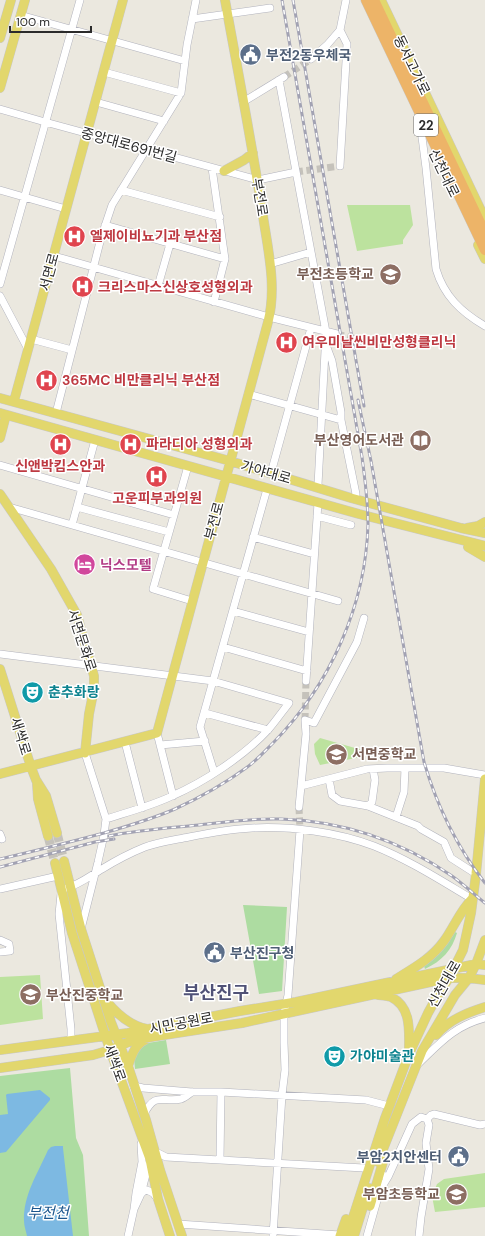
<svg xmlns="http://www.w3.org/2000/svg" width="485" height="1236" font-family="'DM Sans','Noto Sans KR',sans-serif">
<rect width="100%" height="100%" fill="#ebe8df"/>
<path fill="#addca1" d="M243,905L287,907L282,991L259,994Z
M455,932L457,933C452,950 442,961 425,969L424,966L446,946Z
M166,1040L170,1064L135,1069L134,1059L142,1044Z
M70,1068L76,1138L83,1155L89,1236H0V1076Z"/>
<path fill="#bce29e" d="M347,205H410L413,225L403,240V244L357,251Z
M320,738L362,750L361,757L320,765L315,754L314,744Z
M40,975L43,1019L0,1025V977Z
M485,1173V1207L435,1212L432,1196L437,1184L444,1179Z"/>
<path fill="#7db9e2" d="M40,1090L50,1098V1100L6,1152L0,1153V1115L8,1114L6,1095L7,1094Z
M55,1146H63V1148L73,1236H27C26,1231 24,1226 24,1221C23,1195 38,1173 48,1150L51,1147Z"/>
<g fill="none" stroke-linecap="round" stroke-linejoin="round">
<path stroke="#c5c2bb" stroke-width="7" stroke-dasharray="7 3.5" stroke-linecap="butt" d="M284,77L311,59
M296,172L340,166
M337,334L356,339
M305,720L306,681
M299,807L300,830"/>
<path stroke="#c5c2bb" stroke-width="9" stroke-dasharray="9 4.5" stroke-linecap="butt" d="M57,833L64,861
M48,836L55,863"/>
<defs>
<path id="minor" d="M20,15L185,61
M192,19L270,8
M311,59L327,45L340,30L346,0
M104,72L181,93
M279,80L326,332L318,485
M96,102L164,121
M243,102L284,77
M0,109L45,122L258,180L296,172
M420,122L426,168L436,269C444,296 461,312 485,326
M340,166L347,44L340,30
M212,168L225,259L214,302
M0,190L66,209
M121,190L220,217
M105,225L225,259
M54,256L269,317L337,334
M270,264L311,252
M0,284L80,0
M158,286L170,244
M0,296L28,349
M31,339L72,350
M356,339L364,341
M326,345L332,361L341,412V420L356,494
M248,394L341,420
M56,413L101,238L112,205L181,93L187,45L196,0
M0,465L174,515
M188,466L153,589L192,601
M271,473L311,328
M9,507L338,601
M77,507L169,532
M317,516L351,525
M72,525L95,440
M253,537L314,554
M233,611L309,632
M223,647L307,671
M0,654L213,681L289,703C282,712 275,722 268,730C244,756 204,782 172,796C151,806 128,812 106,819
M306,681L318,503
M205,713L268,730
M157,733L173,796
M125,742L142,808
M160,745L205,741
M214,772L200,727L267,489
M329,779L332,795L340,801L368,806L418,826L421,829L444,842L451,858L476,874
M301,786L367,769L387,768H444L485,775
M368,806L372,802L375,780L373,769
M299,807L306,734L305,720L314,723L357,642L364,618
M396,817L404,792L405,768
M0,834L2,839
M67,888C80,884 90,876 102,869C115,861 130,853 145,847C159,842 174,840 189,837C209,833 231,829 252,828C291,826 337,832 374,846C409,860 440,880 472,899
M0,889L58,876
M61,894L59,914L71,1029V1040
M81,929L98,862L104,835L106,819L85,753
M0,940L9,944L10,951L0,952
M418,1064C440,1043 454,1026 485,1018
M134,1086L143,1088L192,1092H221L366,1100L389,1106
M144,1114C156,1091 162,1103 181,1099C185,1098 189,1094 192,1092
M427,1119L431,1115L434,1114L480,1125L485,1124
M220,1159L221,1092
M380,1174L388,1177L412,1124L421,1117L427,1119
M141,1194L144,1191L147,1190L153,1193L158,1199
M134,1209L141,1194L150,1159L156,1152L166,1157L364,1168
M178,1224L340,1235
M128,1236L134,1209L136,1193L142,1162L141,1144
M273,1236L282,1095L285,1070L284,1043V1014L288,995L300,830
M367,1236L380,1190L388,1177
M419,1236L421,1217L429,1169L426,1143L429,1125L427,1119"/>
<path id="major" d="M381,0L485,219
M0,38L11,0
M0,88L25,0
M224,171L244,160L253,153
M478,245L485,259
M0,398L230,461L351,498L461,528L485,533
M14,401L123,0
M0,413L359,514L485,546
M0,438L6,415
M0,494L51,569L77,615L94,676V689L89,714L85,753
M467,528L478,526L485,522
M468,547L485,557
M0,669L31,767L36,780L46,796L57,833
M0,774L157,733L268,322C277,287 268,250 263,216C252,144 238,72 225,0
M37,783L38,799L48,836
M64,861L81,929L111,1022L128,1066L146,1120L160,1170L182,1236
M55,863L72,933L110,1050L150,1159L158,1199L170,1236
M396,979C414,968 432,958 444,941C454,927 460,911 472,899
M378,995C382,995 387,996 391,997C412,1007 409,1032 409,1051
M107,1002C117,1014 131,1026 147,1029
M436,1035C449,1020 466,1013 485,1007
M0,1050L128,1033L240,1011L296,1002L476,964L485,965
M128,1066C131,1057 135,1044 145,1040
M0,1068L93,1055L110,1050L131,1041L151,1037L242,1023L449,978H469L485,980
M378,1162L422,1051L455,995L469,978L476,964L485,940
M370,1206L385,1155
M340,1236L346,1219
M347,1236L385,1118L409,1054L428,1013L439,993L449,978L463,950L471,913L476,874L485,779
M354,1236L369,1188"/>
<path id="highway" d="M366,0L485,250
M374,0L485,233"/>
</defs>
<use href="#minor" stroke="#b2b3bd" stroke-width="8"/>
<use href="#major" stroke="#c8c8c8" stroke-width="10"/>
<use href="#highway" stroke="#c8c8c8" stroke-width="11"/>
<use href="#minor" stroke="#fff" stroke-width="7"/>
<use href="#major" stroke="#e2d76d" stroke-width="9"/>
<use href="#highway" stroke="#edb468" stroke-width="10"/>
<defs>
<path id="rail" d="M293,0L364,406
M358,400L371,461L424,762C437,806 457,847 485,883
M109,836C138,830 169,828 199,825C226,822 254,818 281,819C343,821 401,841 452,876C463,884 474,894 485,903
M0,859C35,851 70,842 104,833C128,826 152,819 175,809C199,798 224,784 246,768C256,761 265,751 273,743C330,685 366,605 368,524C368,502 365,479 362,457L282,0
M0,867L95,842L114,839"/>
</defs>
<use href="#rail" stroke="#a2a2b3" stroke-width="3"/>
<use href="#rail" stroke="#fff" stroke-width="1.5" stroke-dasharray="4.5" stroke-linecap="butt"/>
</g>
<defs>
<symbol id="civic-disc" viewBox="-11 -11 22 22"><circle r="9.5" fill="#5c6f8a" stroke="#fff"/><path d="M-.6-6.5H3V-4.5H.6V-3L4-1V1h2V6H-6V1h2V-1L-.6-3ZM-1.2 2.5V6h2.4V2.5Z" fill="#fff"/></symbol>
<symbol id="hospital-disc" viewBox="-11 -11 22 22"><circle r="9.5" fill="#e0444e" stroke="#fff"/><path d="M-5-5h3v3.5h4V-5h3V5h-3V1.5h-4V5h-3Z" fill="#fff"/></symbol>
<symbol id="school-disc" viewBox="-11 -11 22 22"><circle r="9.5" fill="#8d6e63" stroke="#fff"/><path d="M0-5L7-2L0 1L-7-2ZM-4 1L0 2.5L4 1V4Q0 6-4 4Z" fill="#fff"/></symbol>
<symbol id="library-disc" viewBox="-11 -11 22 22"><circle r="9.5" fill="#8d6e63" stroke="#fff"/><path d="M-6-4Q-3-5.5-.7-3.5V5Q-3 3-6 4ZM6-4Q3-5.5 .7-3.5V5Q3 3 6 4Z" fill="#fff"/></symbol>
<symbol id="hotel-disc" viewBox="-11 -11 22 22"><circle r="9.5" fill="#d1479c" stroke="#fff"/><path d="M-6-4.5h1.5V1H6V5H4.5V3h-9V5H-6ZM-4 0a1.8 1.8 0 1 1 3.6 0ZM.5 0V-2.5h3Q6-2.5 6 0Z" fill="#fff"/></symbol>
<symbol id="theatre-disc" viewBox="-11 -11 22 22"><circle r="9.5" fill="#0f9aa8" stroke="#fff"/><path d="M-5-5.5Q0-4 5-5.5V0Q5 5 0 6Q-5 5-5 0ZM-3.3-2.5H-1v1.5H-3.3ZM1-2.5H3.3v1.5H1ZM-2.8 1Q0 5.5 2.8 1Z" fill="#fff"/></symbol>
</defs>
<g fill-rule="evenodd">
<use href="#civic-disc" x="238" y="42" width="25" height="25"/>
<use href="#hospital-disc" x="62" y="224" width="25" height="25"/>
<use href="#school-disc" x="378" y="262" width="25" height="25"/>
<use href="#hospital-disc" x="70" y="274" width="25" height="25"/>
<use href="#hospital-disc" x="274" y="330" width="25" height="25"/>
<use href="#hospital-disc" x="34" y="368" width="25" height="25"/>
<use href="#library-disc" x="408" y="428" width="25" height="25"/>
<use href="#hospital-disc" x="48" y="432" width="25" height="25"/>
<use href="#hospital-disc" x="118" y="432" width="25" height="25"/>
<use href="#hospital-disc" x="144" y="464" width="25" height="25"/>
<use href="#hotel-disc" x="72" y="552" width="25" height="25"/>
<use href="#theatre-disc" x="20" y="680" width="25" height="25"/>
<use href="#school-disc" x="324" y="742" width="25" height="25"/>
<use href="#civic-disc" x="202" y="940" width="25" height="25"/>
<use href="#school-disc" x="18" y="982" width="25" height="25"/>
<use href="#theatre-disc" x="322" y="1044" width="25" height="25"/>
<use href="#civic-disc" x="446" y="1144" width="25" height="25"/>
<use href="#school-disc" x="444" y="1182" width="25" height="25"/>
</g>
<g text-anchor="middle" stroke-width="3" stroke-linejoin="round" paint-order="stroke">
<rect fill="#fff" stroke="#6b6b6b" stroke-width="1" x="414" y="114" width="24" height="22" rx="3"/>
<g font-size="13" font-weight="bold" fill="#2b2b2b">
<text x="426" y="130">22</text>
</g>
<g font-size="14" font-weight="bold" fill="#4e5e75" stroke="#fff" text-anchor="start">
<text x="266" y="60">부전2동우체국</text>
<text x="230" y="958">부산진구청</text>
<text x="442" y="1162" text-anchor="end">부암2치안센터</text>
</g>
<g font-size="14" fill="#2b2b2b" stroke="#fff">
<text transform="translate(412 65) rotate(64)" y="5">동서고가로</text>
<text transform="translate(129 145) rotate(15)" y="5">중앙대로691번길</text>
<text transform="translate(444 173) rotate(64)" y="5">신천대로</text>
<text transform="translate(260 197) rotate(81)" y="5">부전로</text>
<text transform="translate(49 272) rotate(-75)" y="5">서면로</text>
<text transform="translate(266 472) rotate(16)" y="5">가야대로</text>
<text transform="translate(214 521) rotate(-75)" y="5">부전로</text>
<text transform="translate(82 640) rotate(72)" y="5">서면문화로</text>
<text transform="translate(21 736) rotate(73)" y="5">새싹로</text>
<text transform="translate(444 984) rotate(-60)" y="5">신천대로</text>
<text transform="translate(181 1023) rotate(-11)" y="5">시민공원로</text>
<text transform="translate(115 1063) rotate(70)" y="5">새싹로</text>
</g>
<g font-size="14" font-weight="bold" fill="#be3a42" stroke="#fff" text-anchor="start">
<text x="90" y="241">엘제이비뇨기과 부산점</text>
<text x="98" y="292">크리스마스신상호성형외과</text>
<text x="302" y="347">여우미날씬비만성형클리닉</text>
<text x="62" y="385">365MC 비만클리닉 부산점</text>
<text x="146" y="449">파라디아 성형외과</text>
<text x="60" y="471" text-anchor="middle">신앤박킴스안과</text>
<text x="157" y="503" text-anchor="middle">고운피부과의원</text>
</g>
<g font-size="14" font-weight="bold" fill="#785e54" stroke="#fff" text-anchor="end">
<text x="374" y="279">부전초등학교</text>
<text x="404" y="445">부산영어도서관</text>
<text x="352" y="759" text-anchor="start">서면중학교</text>
<text x="46" y="1000" text-anchor="start">부산진중학교</text>
<text x="440" y="1199">부암초등학교</text>
</g>
<g font-size="14" font-weight="bold" fill="#b23c85" stroke="#fff" text-anchor="start">
<text x="100" y="570">닉스모텔</text>
</g>
<g font-size="14" font-weight="bold" fill="#0d838f" stroke="#fff" text-anchor="start">
<text x="48" y="697">춘추화랑</text>
<text x="350" y="1061">가야미술관</text>
</g>
<g font-size="15" font-style="italic" fill="#1c578e" stroke="#fff">
<text x="48" y="1218">부전천</text>
</g>
<g font-size="18" font-weight="bold" fill="#505277" stroke="#fff">
<text x="216" y="999">부산진구</text>
</g>
</g>
<path d="M10 26v6h81v-6" fill="none" stroke="#2b2b2b" stroke-width="2"/>
<text x="16" y="26" font-size="12" fill="#2b2b2b" stroke="#ffffff" stroke-width="3" paint-order="stroke">100 m</text>
</svg>
